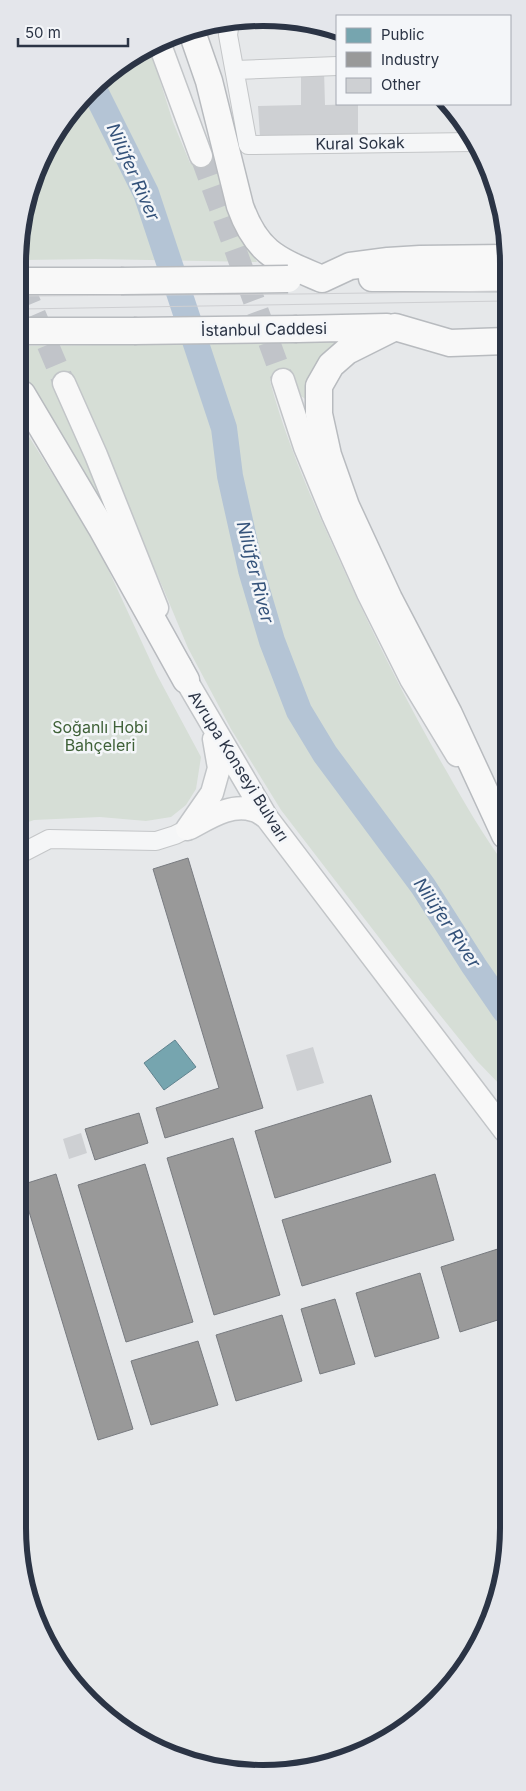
<svg xmlns="http://www.w3.org/2000/svg" width="526" height="1791" font-family="Inter,sans-serif">
<rect width="100%" height="100%" fill="#e6e8ea"/>
<path fill="#d6ded6" d="M150,49L173,122L190,163L218,152L239,228L257,262L96,259L22,260V215L59,127L126,59Z
M336,342L325,354L308,401L301,396L294,375L270,381C288,449 318,513 347,577C378,644 410,709 447,772C465,804 483,835 505,865V1090L477,1061L407,974L281,810L231,729L188,648L163,588L117,487L73,375L53,383L107,512L22,380V346Z
M21,424L96,543L157,675L201,757L196,789L186,805L171,817L146,821L100,817L34,820L20,825Z"/>
<path fill="#76a5af" stroke="#60838f" d="M175,1040L196,1067L164,1090L144,1063Z"/>
<path fill="#999" stroke="#787b80" d="M188,858L263,1108L165,1138L156,1108L219,1088L153,869Z
M371,1095L391,1162L275,1198L255,1131Z
M139,1113L148,1143L95,1160L85,1129Z
M233,1138L280,1295L214,1315L167,1158Z
M145,1164L193,1322L126,1342L78,1185Z
M56,1174L133,1429L98,1440L21,1185Z
M435,1174L454,1240L302,1286L282,1220Z
M504,1247V1318L460,1332L441,1267Z
M420,1273L439,1338L375,1357L356,1293Z
M335,1299L355,1364L320,1374L301,1309Z
M282,1315L302,1381L236,1401L216,1335Z
M198,1341L218,1405L151,1425L131,1361Z"/>
<g fill="none" stroke-linecap="round" stroke-linejoin="round">
<path stroke="#b4c4d5" stroke-width="26" d="M95,91L146,193L224,428L230,476L251,570L272,641L299,711L325,754L423,886L474,966L505,1011"/>
</g>
<path fill="#ced0d3" d="M324,70L325,105L358,104V136L260,137L258,106L301,105V71Z
M313,1047L324,1083L297,1091L286,1055Z
M81,1133L87,1153L69,1159L63,1139Z"/>
<g fill="none" stroke-linecap="round" stroke-linejoin="round">
<path stroke="#c1c4c9" stroke-width="22" stroke-dasharray="22 11" stroke-linecap="butt" d="M201,156L283,380
M22,284L64,383"/>
<defs>
<path id="minor" d="M230,22L228,35L248,145L473,142
M235,70L337,66
M20,854L49,839L156,841L175,835L187,829"/>
<path id="major" d="M160,45L201,156
M283,380L305,447L333,515L368,593L411,679L457,755
M64,383L96,455L157,608
M180,665L186,680L267,818L505,1131
M190,828C209,818 231,803 253,810C258,811 263,815 267,818
M187,829L212,793L219,768L214,739"/>
<path id="highway" d="M192,32L209,81L240,206C257,254 278,260 322,279L350,266L388,261L420,259L506,258
M372,278H506
M22,281H121
M297,329L387,327
M22,331H134
M22,394L101,527L186,680
M505,835L449,714L389,599L346,506L328,455L319,414V386L331,365L347,351L395,327L450,343L506,341"/>
</defs>
<use href="#minor" stroke="#c4c6c8" stroke-width="20"/>
<use href="#major" stroke="#c2c5c8" stroke-width="25"/>
<use href="#highway" stroke="#b8bbbf" stroke-width="29"/>
<use href="#minor" stroke="#f5f6f7" stroke-width="18"/>
<use href="#major" stroke="#f8f8f8" stroke-width="22"/>
<use href="#highway" stroke="#f8f8f8" stroke-width="26"/>
<path stroke="#cecfd2" stroke-width="1" d="M22,296L299,294L506,291
M22,309L506,301"/>
<defs>
<path id="highway-bridge" d="M121,281L288,279
M134,331L297,329"/>
</defs>
<use href="#highway-bridge" stroke="#b8bbbf" stroke-width="29" stroke-linecap="butt"/>
<use href="#highway-bridge" stroke="#f8f8f8" stroke-width="26"/>
</g>
<g text-anchor="middle" stroke-width="5" stroke-linejoin="round" paint-order="stroke">
<g font-size="16" fill="#2b3445" stroke="#f4f6f9">
<text transform="translate(360 143) rotate(-1)" y="6">Kural Sokak</text>
<text transform="translate(264 329) rotate(-1)" y="6">İstanbul Caddesi</text>
<text transform="translate(239 766) rotate(58)" y="6">Avrupa Konseyi Bulvarı</text>
</g>
<g font-size="16" fill="#3f6138" stroke="#f4f6f9">
<text x="100" y="733">Soğanlı Hobi<tspan x="100" dy="18">Bahçeleri</tspan></text>
</g>
<g font-size="18" font-style="italic" fill="#34527a" stroke="#f4f6f9">
<text transform="translate(133 172) rotate(66)" y="6">Nilüfer River</text>
<text transform="translate(255 572) rotate(76)" y="6">Nilüfer River</text>
<text transform="translate(447 923) rotate(56)" y="6">Nilüfer River</text>
</g>
</g>
<path d="M0 0H526V1791H0ZM263 26H263A237 237 0 0 1 500 263V1528A237 237 0 0 1 263 1765H263A237 237 0 0 1 26 1528V263A237 237 0 0 1 263 26Z" fill="#e4e6eb" fill-rule="evenodd"/>
<path fill="none" stroke="#2b3445" stroke-width="6" d="M263 26H263A237 237 0 0 1 500 263V1528A237 237 0 0 1 263 1765H263A237 237 0 0 1 26 1528V263A237 237 0 0 1 263 26Z"/>
<rect x="336" y="15" width="175" height="90" fill="#f4f6f9" stroke="#a4a8b1"/>
<rect x="346" y="28" width="25" height="15" fill="#76a5af" stroke="#a4a8b1"/>
<text x="381" y="40" font-size="15" fill="#2b3445">Public</text>
<rect x="346" y="52" width="25" height="15" fill="#999999" stroke="#a4a8b1"/>
<text x="381" y="65" font-size="15" fill="#2b3445">Industry</text>
<rect x="346" y="78" width="25" height="15" fill="#ced0d3" stroke="#a4a8b1"/>
<text x="381" y="90" font-size="15" fill="#2b3445">Other</text>
<path d="M18 38v8h110v-8" fill="none" stroke="#2b3445" stroke-width="2.5"/>
<text x="25" y="38" font-size="15" fill="#2b3445" stroke="#f4f6f9" stroke-width="4" paint-order="stroke">50 m</text>
</svg>
